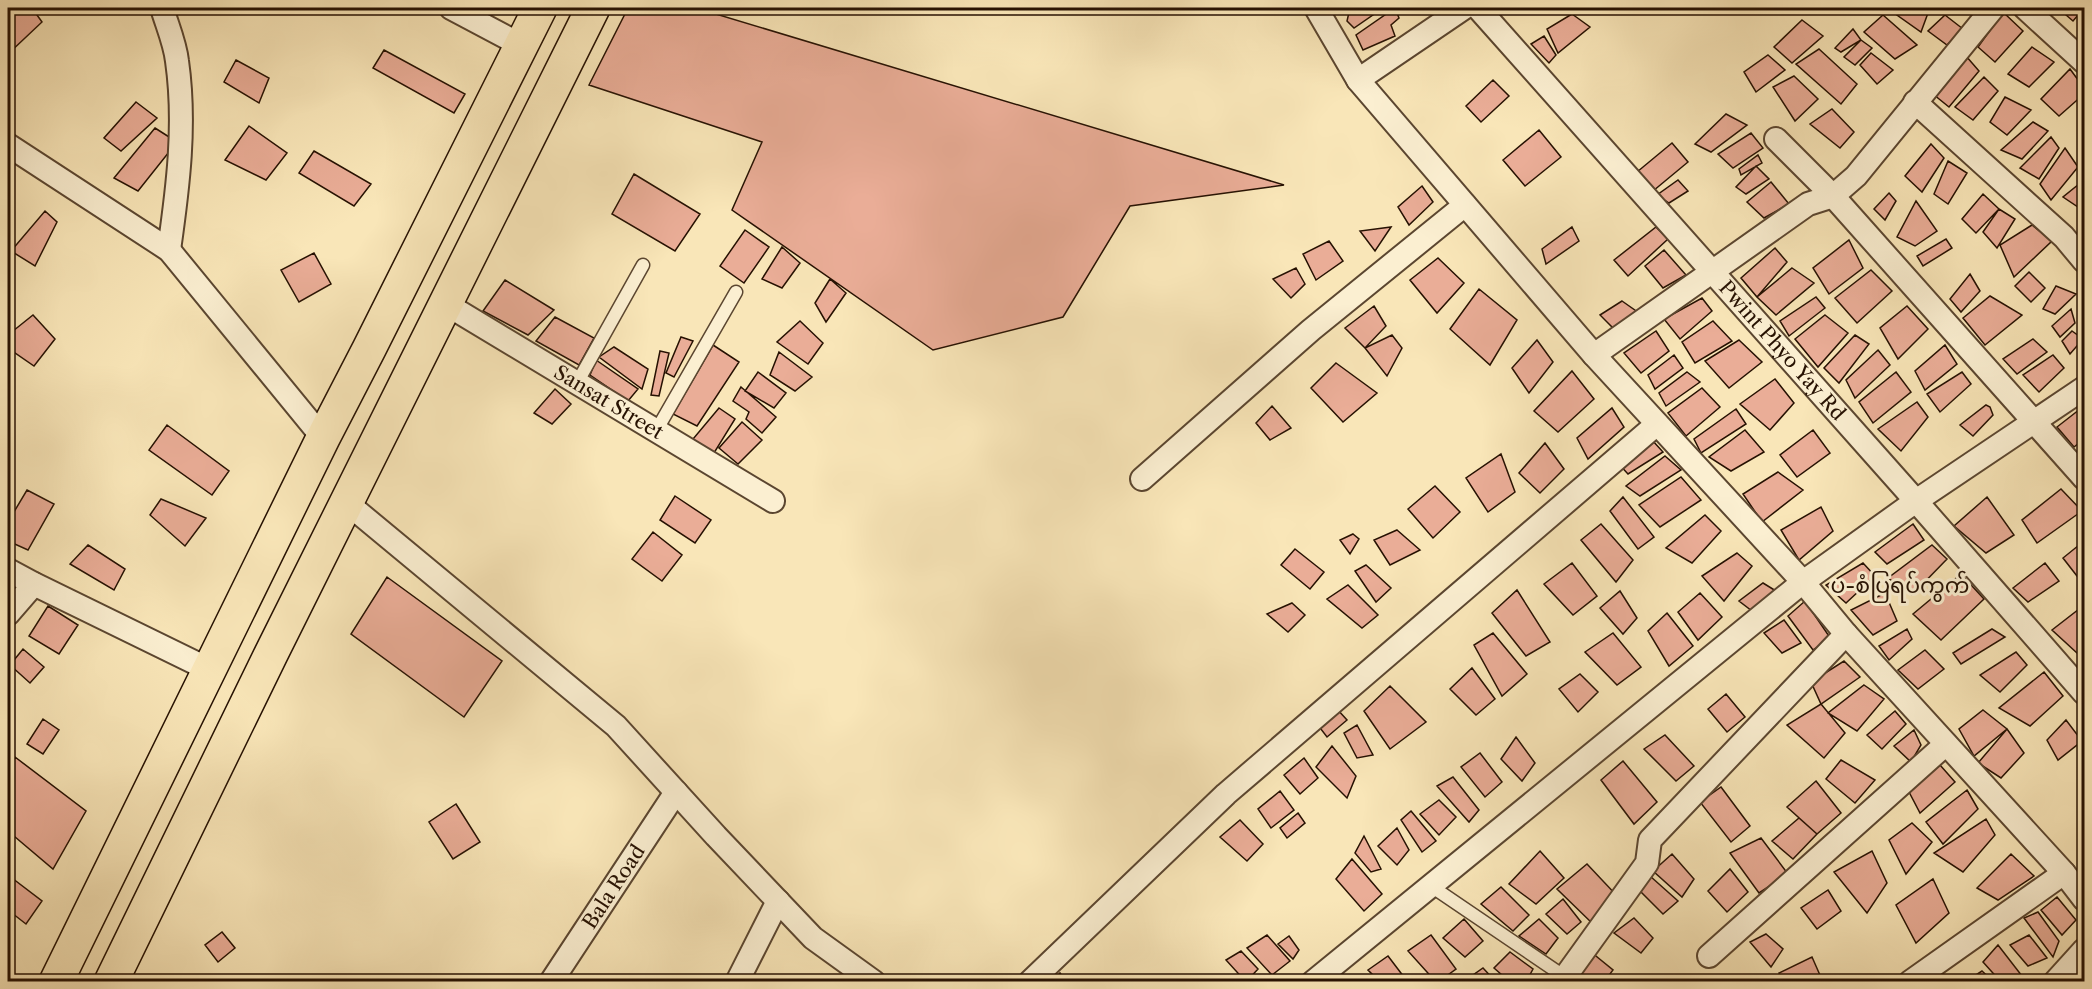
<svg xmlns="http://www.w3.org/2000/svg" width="2092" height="989" font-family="'Libre Caslon Text','Noto Sans Myanmar',serif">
<rect width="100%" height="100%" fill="#f9e6b8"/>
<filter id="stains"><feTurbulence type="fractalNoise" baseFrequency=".00333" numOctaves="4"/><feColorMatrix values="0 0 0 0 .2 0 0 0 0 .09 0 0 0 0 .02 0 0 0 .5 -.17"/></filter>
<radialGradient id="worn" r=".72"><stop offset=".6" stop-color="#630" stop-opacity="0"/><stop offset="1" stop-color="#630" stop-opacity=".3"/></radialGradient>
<path fill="#eaad97" stroke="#261102" stroke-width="1.5" d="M11,8H32L42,22L8,54V11Z
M628,8H696L1284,185L1130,206L1063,317L933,350L732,210L762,142L589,85Z
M1350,8H1383L1354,28L1347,21Z
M1395,8L1399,18L1391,25L1395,36L1363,50L1356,35Z
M1887,8H1922L1928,13L1921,32Z
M2058,8H2084L2073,21Z
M2003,12L2023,31L1995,62L1978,47Z
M1572,14L1590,27L1558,53L1547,29Z
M1883,15L1917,45L1895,59L1864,32Z
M1945,15L1963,29L1947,45L1928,31Z
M1802,20L1823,36L1792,63L1774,47Z
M1853,29L1861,40L1841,52L1835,48Z
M1544,36L1556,55L1549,63L1531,44Z
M1861,40L1872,48L1855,65L1844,57Z
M2032,47L2054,62L2029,87L2008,74Z
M1819,49L1857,84L1841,104L1796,64Z
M384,50L465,94L454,113L373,68Z
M1871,53L1893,70L1877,84L1860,65Z
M1768,55L1785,70L1756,92L1744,72Z
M1966,56L1979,71L1949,107L1928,90Z
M236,60L269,78L259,103L224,82Z
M2070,69L2084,88V94L2059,116L2041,99Z
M1794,76L1818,99L1795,121L1773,87Z
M1984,77L1998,91L1973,120L1955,107Z
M1493,80L1509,96L1481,122L1466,106Z
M2005,97L2031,110L2007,135L1990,122Z
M136,102L157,118L121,151L104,138Z
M1832,109L1854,132L1840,148L1810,124Z
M1726,114L1747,125L1711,152L1695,144Z
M2033,122L2048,131L2022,159L2001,150Z
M249,126L287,153L266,180L225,160Z
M155,128L177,142L138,191L114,178Z
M1539,130L1561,157L1525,186L1503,160Z
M1751,133L1763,148L1733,168L1718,154Z
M2051,137L2059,148L2039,179L2020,168Z
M1672,143L1688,162L1653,191L1637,172Z
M1931,144L1944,158L1922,192L1905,176Z
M2065,148L2078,167L2051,200L2040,184Z
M314,151L371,184L354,206L299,173Z
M1758,155L1762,163L1741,175L1739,169Z
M1948,161L1967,173L1948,204L1934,194Z
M1756,166L1769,179L1746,194L1736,187Z
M634,174L700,214L675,251L612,214Z
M1678,180L1688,191L1669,203L1657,195Z
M2084,180V211L2063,197Z
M1771,182L1789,204L1764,218L1747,202Z
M1422,186L1433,202L1409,225L1398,207Z
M1889,193L1896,201L1885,220L1874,209Z
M1983,194L1999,209L1976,233L1962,219Z
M1916,201L1937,231L1915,246L1897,237Z
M1999,209L2015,219L1997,248L1983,232Z
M45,211L57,222L35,266L11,251Z
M2032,225L2052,241L2014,277L2000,245Z
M1391,227L1375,251L1360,231Z
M1572,227L1579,241L1546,264L1542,249Z
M1656,227L1668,239L1628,276L1614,260Z
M745,230L769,247L744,283L720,266Z
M1946,239L1952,248L1923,266L1917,256Z
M1849,240L1863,268L1829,294L1813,268Z
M1329,241L1343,261L1316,280L1303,254Z
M782,247L800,263L782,288L762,279Z
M1775,248L1787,262L1757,297L1741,278Z
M1664,250L1686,275L1663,288L1645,266Z
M314,253L331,284L299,302L281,270Z
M1438,258L1464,283L1437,313L1410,280Z
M1296,268L1305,284L1291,298L1273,279Z
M1792,268L1814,283L1776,315L1757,297Z
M1871,270L1892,291L1857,323L1835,298Z
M2029,272L2045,288L2031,302L2015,286Z
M1970,274L1980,291L1961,312L1950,299Z
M830,279L846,293L826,322L815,303Z
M505,280L554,310L528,335L483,311Z
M2056,286L2076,294L2055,314L2043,309Z
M1479,289L1517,320L1490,365L1450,329Z
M1990,296L2022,315L1985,345L1963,318Z
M1816,297L1825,308L1789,336L1780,321Z
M1702,298L1712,311L1680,339L1664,319Z
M1622,301L1639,313L1614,329L1600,315Z
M1374,306L1386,326L1365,348L1345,328Z
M1907,306L1928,329L1898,359L1880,328Z
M2071,309L2075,323L2060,337L2052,326Z
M33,315L55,339L34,366L8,348V335Z
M1825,315L1848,333L1818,367L1795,339Z
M555,317L594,338L579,365L536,341Z
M800,321L823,343L808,364L777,342Z
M1713,321L1732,341L1695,363L1682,342Z
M1656,331L1669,351L1641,373L1624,353Z
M2072,331L2083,339L2070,354L2062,341Z
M1392,335L1402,348L1387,376L1365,348Z
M1855,335L1869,344L1839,383L1824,368Z
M681,337L693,341L674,377L666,373Z
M2033,339L2047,352L2017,374L2003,359Z
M1537,340L1553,362L1529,393L1512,368Z
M1739,340L1762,362L1729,388L1705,361Z
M713,345L739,362L697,426L673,414Z
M1945,345L1957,364L1925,390L1915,371Z
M614,347L648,369L642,389L599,357Z
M1878,350L1890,365L1855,398L1846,380Z
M660,351L669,353L659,396L651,395Z
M779,352L812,377L795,391L770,375Z
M1674,355L1683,368L1655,389L1648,375Z
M2053,355L2064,368L2039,392L2023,375Z
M596,360L638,389L628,401L590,375Z
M1336,363L1377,393L1343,422L1311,388Z
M1572,371L1594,399L1558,432L1534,411Z
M758,372L786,393L774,408L745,391Z
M1687,372L1700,382L1666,406L1659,393Z
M1896,372L1911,392L1873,423L1859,402Z
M1962,372L1971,384L1940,412L1927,394Z
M1775,379L1794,403L1770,430L1740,404Z
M741,387L776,417L762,433L746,419L749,412L733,401Z
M1702,388L1720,407L1686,436L1668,413Z
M555,389L571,404L552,424L534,413Z
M1917,402L1928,417L1901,451L1878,429Z
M1986,405L1990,407L1993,415L1973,436L1960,425Z
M1272,406L1291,428L1270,440L1256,423Z
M2084,406V439L2074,447L2057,427Z
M719,408L735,419L714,453L693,439Z
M1612,408L1624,427L1588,459L1577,438Z
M1736,409L1746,424L1701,453L1694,439Z
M742,422L762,440L738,464L719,448Z
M167,425L229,471L212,495L149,450Z
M1745,430L1764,452L1731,471L1709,457Z
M1813,430L1830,453L1797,477L1780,455Z
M1652,440L1663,452L1628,474L1617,462Z
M1545,443L1564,469L1540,493L1519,473Z
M1501,454L1515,492L1488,512L1466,478Z
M1665,456L1681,470L1640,496L1626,486Z
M1778,472L1803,490L1762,522L1743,494Z
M1681,477L1701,500L1660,527L1639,505Z
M1435,486L1460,512L1433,538L1408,509Z
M2061,489L2082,511L2037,543L2022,520Z
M27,490L54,504L28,550L8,541V522Z
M675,496L711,520L695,543L660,520Z
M1623,497L1654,537L1638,549L1610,511Z
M1987,497L2014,535L1986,553L1954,526Z
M161,499L206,518L185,546L150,515Z
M1821,507L1833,531L1799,560L1781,530Z
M1705,515L1721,531L1692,563L1666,548Z
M1601,524L1633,560L1616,582L1581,540Z
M1913,524L1924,540L1887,564L1875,552Z
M1397,530L1420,550L1390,565L1374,540Z
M653,532L682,555L662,581L632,559Z
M1353,534L1359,539L1350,554L1340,540Z
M2084,541V585L2063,558Z
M88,545L125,569L114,590L70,564Z
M1932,545L1947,559L1912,595L1888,578Z
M1295,549L1324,572L1310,589L1281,565Z
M1737,553L1752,566L1724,601L1702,576Z
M1572,563L1597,596L1573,615L1544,584Z
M1863,563L1875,576L1846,603L1826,585Z
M2045,563L2059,581L2028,602L2013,588Z
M1366,565L1391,588L1376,602L1355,571Z
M1961,574L1984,599L1941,640L1913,614Z
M387,577L502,661L464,717L351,634Z
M1763,583L1776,591L1756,614L1739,601Z
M1348,585L1378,615L1362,628L1327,599Z
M1517,590L1550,642L1526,656L1492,613Z
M1620,591L1637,618L1623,634L1600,608Z
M1700,593L1722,617L1698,640L1678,612Z
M1885,593L1897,621L1873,635L1851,610Z
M1805,601L1831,639L1813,650L1788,616Z
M1292,603L1305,615L1288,632L1267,614Z
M48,606L78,625L59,654L29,636Z
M2083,606L2084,646L2077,653L2052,630Z
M1667,613L1693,646L1669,666L1648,631Z
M1784,620L1801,643L1782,653L1764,633Z
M1907,629L1912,639L1889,660L1879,646Z
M1992,629L2005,637L1961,664L1953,653Z
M1493,633L1527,674L1502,696L1474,645Z
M1613,633L1641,667L1617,685L1585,652Z
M23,649L44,667L30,683L10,665Z
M1925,650L1944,669L1918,689L1898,670Z
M2016,652L2027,665L2000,692L1980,675Z
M1844,661L1860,677L1821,704L1811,682Z
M1472,668L1495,699L1476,715L1450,689Z
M2044,672L2063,696L2030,726L1999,708Z
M1580,674L1598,692L1578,712L1559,689Z
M1864,685L1884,699L1857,731L1828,713Z
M1390,686L1426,722L1390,749L1364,711Z
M1726,694L1745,717L1727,732L1708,709Z
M1821,704L1845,733L1824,758L1787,725Z
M1337,709L1347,720L1327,737L1314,720Z
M1983,710L2007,729L1974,756L1959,729Z
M1895,711L1906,724L1882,749L1867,735Z
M43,719L59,730L43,754L27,744Z
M2066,720L2082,741L2058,760L2047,740Z
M1357,725L1373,755L1357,758L1344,733Z
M2007,729L2024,753L2001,778L1978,763Z
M1914,730L1921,745L1911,762L1894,746Z
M1665,735L1694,766L1676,781L1644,749Z
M1516,737L1535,763L1522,781L1501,759Z
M1332,746L1356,776L1347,798L1316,767Z
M1480,753L1502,782L1485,797L1461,767Z
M15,757L86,811L53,869L8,831V770Z
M1304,758L1318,778L1300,794L1284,775Z
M1841,760L1875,780L1855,803L1826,779Z
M1623,761L1657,802L1634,824L1601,780Z
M1940,765L1955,782L1920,813L1908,790Z
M1453,777L1479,810L1469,822L1437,786Z
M2084,779V802L2078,784Z
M1816,781L1841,813L1817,834L1787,807Z
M1721,787L1750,826L1731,842L1700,802Z
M1967,790L1978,809L1943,844L1926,822Z
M1280,791L1294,810L1271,828L1258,809Z
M1439,800L1456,817L1439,835L1420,814Z
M456,804L480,842L453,859L429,822Z
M1411,811L1436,841L1422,852L1401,820Z
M1298,813L1305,823L1287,838L1280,828Z
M1799,818L1817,834L1793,859L1772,841Z
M1986,819L1995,835L1963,872L1934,853Z
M1240,820L1263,844L1247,861L1220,837Z
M1912,823L1932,842L1906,874L1889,840Z
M1397,828L1409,850L1397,865L1378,846Z
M1364,836L1381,869L1371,872L1355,853Z
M1761,838L1788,874L1759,893L1730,853Z
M1540,851L1564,878L1536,904L1509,884Z
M1872,851L1887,883L1867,913L1834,872Z
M1672,854L1694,879L1682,897L1653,871Z
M2011,854L2034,876L1998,900L1977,888Z
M1352,859L1382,894L1364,911L1336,879Z
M1587,864L1619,898L1596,927L1557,889Z
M1730,869L1748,892L1727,912L1708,891Z
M8,875L42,901L26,924L8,910Z
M1650,876L1678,901L1663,914L1637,888Z
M1933,879L1949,913L1916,943L1896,905Z
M1501,887L1529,915L1513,931L1481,904Z
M1828,890L1841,911L1817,929L1801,908Z
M2057,897L2076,920L2062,935L2041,910Z
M1563,899L1581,922L1567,934L1546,914Z
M2038,912L2059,941L2053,957L2024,918Z
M1634,918L1653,938L1641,953L1614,933Z
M1464,919L1483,941L1465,957L1443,938Z
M1539,919L1558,938L1546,954L1519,936Z
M222,932L235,948L218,962L205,945Z
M1766,934L1783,949L1771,967L1750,942Z
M1267,935L1290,961L1272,975L1247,948Z
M1431,935L1456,969L1438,982H1436L1408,951Z
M2029,935L2047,958L2028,966L2010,945Z
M1289,936L1299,950L1293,959L1278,944Z
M1998,945L2022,976L2017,982H2001L1983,962Z
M1241,951L1258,969L1246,982L1226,960Z
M1510,952L1533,969L1526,982H1510L1494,968Z
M1591,952L1613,970L1604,982H1587L1572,970Z
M1388,956L1407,981L1406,982H1380L1368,970Z
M1812,957L1823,982H1784L1779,973Z
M1483,968L1496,982H1463Z
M1982,971L1994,982H1965Z
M1060,973L1067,982H1052Z"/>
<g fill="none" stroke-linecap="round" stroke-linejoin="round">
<defs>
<path id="service" d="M577,383L643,265
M656,431L736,292
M1431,886L1565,977L1560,981"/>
<g id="minor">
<path d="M162,8C167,25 175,43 177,61C186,124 178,187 169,250"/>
<path d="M451,8L521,45"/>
<path d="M1316,8L1358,80L1594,355L1803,582L1846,634L2064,873L2084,899"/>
<path id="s1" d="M1478,8L1916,501L2084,693"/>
<path d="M2025,8L2084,62"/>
<path d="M1358,80L1464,8"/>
<path d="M1915,102L2064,237L2084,261"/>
<path d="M1776,139L1833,196L2084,478"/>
<path d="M8,145L169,250L323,438"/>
<path id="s2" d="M446,304L773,501"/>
<path d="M1594,355L1808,204L1833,196L1856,176L1993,8"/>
<path d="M1142,479L1311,330L1465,205"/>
<path d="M347,503L616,726L716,836L813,938L874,982"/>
<path d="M8,570L34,584L210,670"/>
<path d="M8,614L34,584"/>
<path d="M1709,956L1946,744"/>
<path d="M1565,977L1647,863L1650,840L1846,634"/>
<path id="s3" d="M551,982L676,792"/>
<path d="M737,982L778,901"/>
<path d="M1030,982L1226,794L1657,424"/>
<path d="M1313,982L1803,582L1916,501L2084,388"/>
<path d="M1910,982L2064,873"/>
<path d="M2055,982L2084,950"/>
</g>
<path id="trunk" d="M56,982L323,438L369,349L540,8
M111,982L271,654L593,8"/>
</defs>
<use href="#service" stroke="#5b4630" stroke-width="15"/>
<use href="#minor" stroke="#5b4630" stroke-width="26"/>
<use href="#trunk" stroke="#261102" stroke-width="36"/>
<use href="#service" stroke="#fbefd1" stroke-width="12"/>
<use href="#minor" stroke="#fbefd1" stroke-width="22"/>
<use href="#trunk" stroke="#f9e6b8" stroke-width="33"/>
</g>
<g text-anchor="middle" stroke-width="6" stroke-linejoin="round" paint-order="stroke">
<g font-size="20" fill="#261102" stroke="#fbefd1">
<text dy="7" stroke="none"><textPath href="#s1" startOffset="458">Pwint Phyo Yay Rd</textPath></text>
<text dy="7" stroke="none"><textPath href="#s2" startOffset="190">Sansat Street</textPath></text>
<text dy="7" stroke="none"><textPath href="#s3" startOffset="114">Bala Road</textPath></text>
</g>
<g font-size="22" fill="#261102" stroke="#fbefd1">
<text x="1900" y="593">ပ-စံပြရပ်ကွက်</text>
</g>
</g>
<rect width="2092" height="989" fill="none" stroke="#f9e6b8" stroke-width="30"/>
<rect x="9" y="9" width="2074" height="971" fill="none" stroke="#261102" stroke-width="3"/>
<rect x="15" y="15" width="2062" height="959" fill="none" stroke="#261102" stroke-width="1.5"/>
<rect width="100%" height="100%" filter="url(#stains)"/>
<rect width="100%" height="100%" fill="url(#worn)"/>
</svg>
